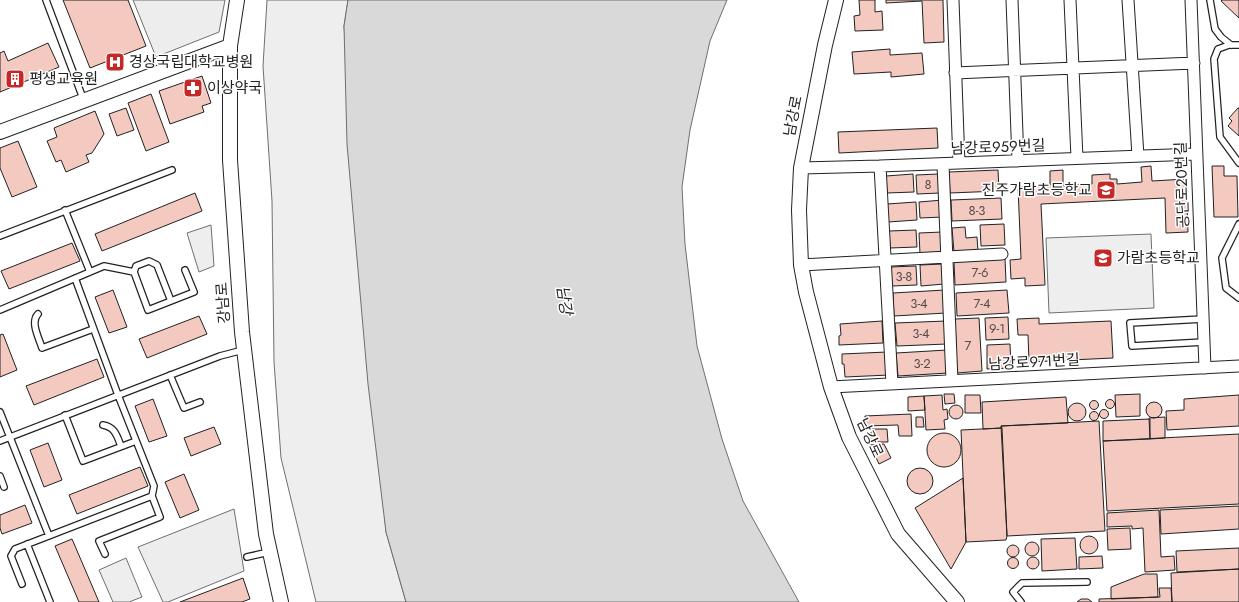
<svg xmlns="http://www.w3.org/2000/svg" width="1239" height="602" font-family="Jost,'Noto Sans KR',sans-serif">
<rect width="100%" height="100%" fill="#fff"/>
<path fill="#eee" stroke="#6f6f6f" d="M267,0H348L344,26L386,532L406,602H316L281,458L274,362L272,201L263,66Z
M211,225L214,266L199,272L187,233Z
M1151,234L1154,308L1049,313L1046,238Z
M126,558L142,597L129,602H113L99,570Z"/>
<path fill="#ededed" stroke="#6f6f6f" d="M133,0H225L219,32L156,57Z
M234,509L244,571L168,602H163L138,547Z"/>
<path fill="#d9d9d9" stroke="#6f6f6f" d="M348,0H727L710,41L690,130L682,187L685,244L697,346L722,439L743,501L799,602H406L386,532L368,384L347,144L344,26Z"/>
<path fill="#f3c9c0" stroke="#222" d="M63,0H128L146,46L90,68Z
M859,0H875V12L882,11L883,30L855,31L854,16L860,15Z
M886,0H943L944,42L924,43L922,1L886,3Z
M1222,0H1239V18L1221,1Z
M48,43L59,67L0,92V53L4,51L8,61Z
M890,49V55L922,53L924,74L891,77V72L854,74L852,52Z
M202,76L211,103L202,106L204,112L170,124L159,91Z
M151,94L169,142L146,151L128,103Z
M126,108L134,130L117,136L109,114Z
M1238,108H1239V136L1228,126L1232,121L1229,118Z
M95,111L104,134L92,153L86,155L89,162L66,172L61,160L56,162L47,141L57,137L54,128Z
M937,128L938,148L839,153L838,132Z
M18,141L37,187L12,197L0,168V148Z
M1151,166L1152,181L1186,179L1188,232L1166,233L1165,198L1041,204L1045,285L1025,286V278L1011,279L1010,260L1021,259L1018,187L1050,185V171L1063,170V186L1092,184V175L1110,174V179H1117V184L1142,182L1141,167Z
M1212,166H1224V176H1237L1238,217H1214Z
M998,170L999,191L950,193L949,172Z
M913,174L914,192L887,193L886,176Z
M939,174L940,193L917,194L916,175Z
M195,193L202,211L102,251L95,234Z
M1001,198L1002,219L952,221L951,200Z
M943,200V217L920,218L919,202Z
M916,202L917,220L888,222L887,204Z
M1004,224L1005,245L981,246L980,225Z
M965,227L966,238L977,237L978,251L954,252L952,228Z
M916,230L917,247L890,248L889,231Z
M942,232L943,253L920,254L919,233Z
M72,243L80,261L9,289L1,271Z
M1005,259L1006,282L955,285L954,262Z
M943,264L944,284L921,286L920,265Z
M916,266L917,285L892,286L891,267Z
M113,290L127,327L109,333L95,297Z
M945,290L946,313L894,316L893,293Z
M1007,290L1009,313L957,316L956,293Z
M199,316L207,334L147,358L139,339Z
M1008,317L1009,339L986,340L985,318Z
M979,318L982,371L957,373L955,319Z
M1039,318V324L1111,321L1113,358L1029,362L1028,335H1018L1017,319Z
M882,321L883,343L839,345V336L841,335L840,324Z
M946,321L947,344L897,346L895,323Z
M3,334L17,370L0,377V335Z
M1010,344L1011,368L987,369V345Z
M947,350L948,373L898,376L896,353Z
M887,352L889,375L845,377L844,364H842V354Z
M97,359L104,377L34,405L26,386Z
M944,394H954L955,403L945,404Z
M1140,394V416L1116,417L1115,395Z
M942,395L943,410L947,409L948,419L944,420L945,429L926,430L924,396Z
M965,395H980L981,413H965Z
M1239,395V426L1167,430L1166,411L1184,410V399Z
M924,396L925,410L908,411V397Z
M1066,397L1068,423L1001,426L1002,428L983,429L982,402Z
M153,399L167,436L149,442L135,406Z
M1105.5 404a4.5 4.5 0 1 1 9 0a4.5 4.5 0 1 1-9 0Z
M1089.5 405a4.5 4.5 0 1 1 9 0a4.5 4.5 0 1 1-9 0Z
M1146 410a8 8 0 1 1 16 0a8 8 0 1 1-16 0Z
M1068 412a9 9 0 1 1 18 0a9 9 0 1 1-18 0Z
M949 412a7 7 0 1 1 14 0a7 7 0 1 1-14 0Z
M1099.5 414a4.5 4.5 0 1 1 9 0a4.5 4.5 0 1 1-9 0Z
M1089.5 416a4.5 4.5 0 1 1 9 0a4.5 4.5 0 1 1-9 0Z
M911,414L912,436H899L898,425L865,426V416Z
M916,417H923L924,427H916Z
M1165,417V438L1150,439L1149,418Z
M1150,419V439L1103,441V421Z
M1099,421L1105,531L1007,536L1001,426Z
M214,427L221,444L191,456L184,438Z
M1002,428L1007,536L1006,540L966,542L961,430Z
M872,429H887L888,442H870V433H872Z
M927 450a17 17 0 1 1 34 0a17 17 0 1 1-34 0Z
M1239,434V504L1107,511L1103,441Z
M48,443L62,480L44,487L30,450Z
M884,444L891,458L879,464L870,445Z
M140,467L148,486L77,514L69,495Z
M907 481a13 13 0 1 1 26 0a13 13 0 1 1-26 0Z
M184,474L199,510L180,518L165,482Z
M963,478L966,542L951,569L915,508Z
M25,505L32,523L2,534L0,528V515Z
M1239,506V529L1161,534L1160,510Z
M1159,510L1161,557L1174,556L1175,570L1145,572L1143,528L1132,529V526L1107,527V513Z
M1130,528L1131,549L1108,550L1107,529Z
M1080 545a9 9 0 1 1 18 0a9 9 0 1 1-18 0Z
M1075,538L1077,569L1042,571L1041,539Z
M72,539L99,602H79L55,546Z
M1025 549a7 7 0 1 1 14 0a7 7 0 1 1-14 0Z
M1007 551a6 6 0 1 1 12 0a6 6 0 1 1-12 0Z
M1239,548V569L1177,572L1176,551Z
M1102,556L1103,568L1079,569V557Z
M1027 563a6 6 0 1 1 12 0a6 6 0 1 1-12 0Z
M1007.5 563a5.5 5.5 0 1 1 11 0a5.5 5.5 0 1 1-11 0Z
M1239,569V602H1172L1171,573Z
M1144,574H1157L1158,597L1111,599V587Z
M243,578L250,599L242,602H180Z
M1159,588H1171L1172,602H1099V599L1160,597Z
M1081,599H1088L1092,602H1077Z"/>
<g fill="none" stroke-linecap="round" stroke-linejoin="round">
<defs>
<path id="service" d="M46,0L84,101
M1210,0L1215,29L1221,37L1231,45
M1239,45H1229L1218,49L1214,59L1220,137L1239,163
M65,210L90,272
M1239,224L1222,258L1226,288L1239,298
M0,236L172,170
M134,272L136,266L149,261L157,265L171,301
M75,278L118,395L154,486L152,496L160,517L99,541L105,554
M0,310L104,266L134,272L148,310L194,292L185,270
M38,314C30,322 39,338 42,348L93,329
M1203,319L1130,323L1132,346L1204,342
M170,375L184,408L200,402
M0,412L49,536
M65,415L83,461L136,441
M103,425C115,427 117,436 121,446
M0,441L220,356L243,350
M0,476L4,487
M27,544L50,602
M247,557L269,552
M22,584L11,556L15,549L152,496
M1021,602L1013,592L1022,583L1087,582"/>
<path id="minor" d="M953,0L959,163
M1012,0L1018,161
M1070,0L1077,158
M1128,0L1138,156
M1191,0L1205,368
M955,73L1194,63
M943,164L952,381
M880,166L892,384
M801,168L880,166L1196,154
M801,265L1002,254
M831,387L1239,366"/>
<path id="tertiary" d="M237,0L230,46V160L242,332L266,534L281,602
M836,0L825,45L801,168L799,210L801,265L806,292L831,387L849,437L898,534L957,602
M0,132L230,46"/>
</defs>
<use href="#service" stroke="#222" stroke-width="8"/>
<use href="#minor" stroke="#222" stroke-width="13"/>
<use href="#tertiary" stroke="#222" stroke-width="16"/>
<use href="#service" stroke="#fff" stroke-width="5.5"/>
<use href="#minor" stroke="#fff" stroke-width="11"/>
<use href="#tertiary" stroke="#fff" stroke-width="14"/>
</g>
<defs>
<symbol id="hospital-square" viewBox="-11 -11 22 22"><rect x="-9" y="-9" width="18" height="18" rx="4" fill="#c62828" stroke="#fff"/><path d="M-5-5h3v3.5h4V-5h3V5h-3V1.5h-4V5h-3Z" fill="#fff"/></symbol>
<symbol id="building-square" viewBox="-11 -11 22 22"><rect x="-9" y="-9" width="18" height="18" rx="4" fill="#c62828" stroke="#fff"/><path d="M-4-6H4V6H1V3H-1V6H-4ZM-2.5-4.3h1.7v1.8h-1.7ZM.8-4.3h1.7v1.8H.8ZM-2.5-1h1.7V.8h-1.7ZM.8-1h1.7V.8H.8Z" fill="#fff"/></symbol>
<symbol id="pharmacy-square" viewBox="-11 -11 22 22"><rect x="-9" y="-9" width="18" height="18" rx="4" fill="#c62828" stroke="#fff"/><path d="M-2-6h4v4h4v4h-4v4h-4v-4h-4v-4h4Z" fill="#fff"/></symbol>
<symbol id="school-square" viewBox="-11 -11 22 22"><rect x="-9" y="-9" width="18" height="18" rx="4" fill="#c62828" stroke="#fff"/><path d="M0-5L7-2L0 1L-7-2ZM-4 1L0 2.5L4 1V4Q0 6-4 4Z" fill="#fff"/></symbol>
</defs>
<g fill-rule="evenodd">
<use href="#hospital-square" x="104" y="51" width="22" height="22"/>
<use href="#building-square" x="4" y="68" width="22" height="22"/>
<use href="#pharmacy-square" x="182" y="77" width="22" height="22"/>
<use href="#school-square" x="1095" y="179" width="22" height="22"/>
<use href="#school-square" x="1092" y="247" width="22" height="22"/>
</g>
<g text-anchor="middle" stroke-width="3" stroke-linejoin="round" paint-order="stroke">
<g font-size="13" fill="#564c4a">
<text x="928" y="189">8</text>
<text x="977" y="215">8-3</text>
<text x="980" y="277">7-6</text>
<text x="904" y="281">3-8</text>
<text x="919" y="308">3-4</text>
<text x="982" y="308">7-4</text>
<text x="997" y="333">9-1</text>
<text x="921" y="338">3-4</text>
<text x="968" y="350">7</text>
<text x="922" y="368">3-2</text>
</g>
<g font-size="15" fill="#222" stroke="#fff" text-anchor="start">
<text x="129" y="67">경상국립대학교병원</text>
<text x="29" y="84">평생교육원</text>
<text x="207" y="93">이상약국</text>
<text x="1092" y="195" text-anchor="end">진주가람초등학교</text>
<text x="1117" y="263">가람초등학교</text>
</g>
<g font-size="15" fill="#222" stroke="#fff">
<text transform="translate(793 116) rotate(-79)" y="5">남강로</text>
<text transform="translate(998 147) rotate(-2)" y="5">남강로959번길</text>
<text transform="translate(1182 185) rotate(-92)" y="5">공단로20번길</text>
<text transform="translate(223 303) rotate(-94)" y="5">강남로</text>
<text transform="translate(1034 362) rotate(-3)" y="5">남강로971번길</text>
<text transform="translate(870 438) rotate(65)" y="5">남강로</text>
</g>
<g font-size="16" font-style="italic" fill="#222" stroke="#fff">
<text transform="translate(565 300) rotate(82)" y="6">남강</text>
</g>
</g>
</svg>
